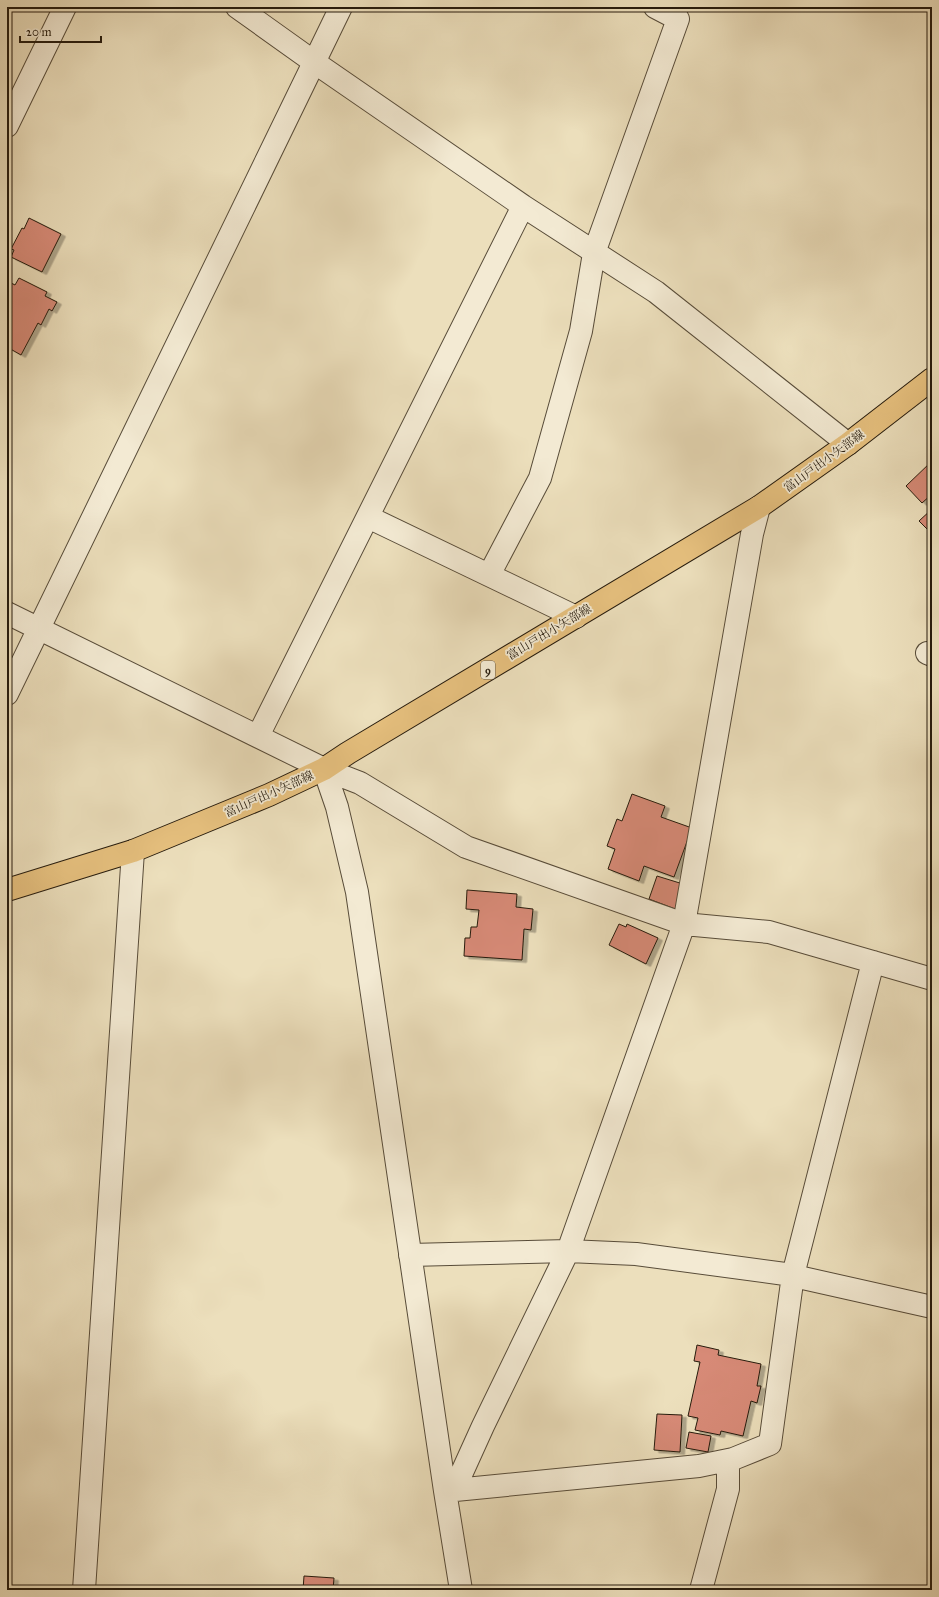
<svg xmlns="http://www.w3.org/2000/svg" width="939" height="1597" font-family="'IM FELL Great Primer','Noto Serif JP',serif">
<defs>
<filter id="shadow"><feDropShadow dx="4.5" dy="2.5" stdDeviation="0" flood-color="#0004"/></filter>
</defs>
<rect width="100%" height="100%" fill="#ecdfbc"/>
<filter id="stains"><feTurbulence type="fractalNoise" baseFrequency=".005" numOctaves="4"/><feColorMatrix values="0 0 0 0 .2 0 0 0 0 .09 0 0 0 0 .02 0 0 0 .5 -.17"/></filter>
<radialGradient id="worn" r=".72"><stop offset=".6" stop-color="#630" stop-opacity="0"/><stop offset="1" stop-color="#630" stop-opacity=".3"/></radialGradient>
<path fill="#d78a77" stroke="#261b0d" filter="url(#shadow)" d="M29,218L61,234L42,272L11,257L14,250L11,249L22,228L24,229Z
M19,278L47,292L45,296L57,302L52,311L49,309L41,325L38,323L21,355L7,347V281L15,285Z
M932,461V494L922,503L906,486Z
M932,509V532L931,533L919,521Z
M632,794L665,806L661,817L692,828L674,877L644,866L639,881L608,869L615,849L607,846L617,819L622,821Z
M657,876L683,884L675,909L649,899Z
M467,890L517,894L516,907L533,909L531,930L524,929L522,960L464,956L465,938H470L471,927H477L479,910L466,909Z
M619,924L626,927L627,924L658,938L646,964L609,945Z
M697,1345L719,1350L718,1355L761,1364L757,1386H761L757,1403L751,1401L743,1436L721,1431L720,1435L695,1430L698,1418L688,1416L700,1362L694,1361Z
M657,1414L682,1415L680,1452L654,1450Z
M689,1432L711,1436L708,1452L686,1448Z
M304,1576L334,1578L333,1590H303Z"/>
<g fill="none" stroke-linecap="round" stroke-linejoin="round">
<defs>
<path id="minor" d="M237,7L314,62L523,206L656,292L848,444
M7,126L65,7
M368,517L576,617
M489,575L540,478L581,331L594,253L678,19L655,7
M7,613L324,769L360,783L466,847L684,924L769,932L932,979
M927,653L932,655
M7,694L341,7
M258,736L523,206
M324,769L337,807L357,892L445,1491L461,1590
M410,1255L568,1251L636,1254L785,1274L932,1307
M454,1490L483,1426L568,1251L684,924L752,534L759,507
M445,1491L699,1466L733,1459L770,1444L793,1275L873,962
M84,1590L133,851
M701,1590L728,1489V1461"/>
<path id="major" d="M7,890L133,851L269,795L324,769L348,753L759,507L848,444L932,379"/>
</defs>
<use href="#minor" stroke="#584c39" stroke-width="24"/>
<use href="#major" stroke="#261b0d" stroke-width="24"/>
<use href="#minor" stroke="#f3ead3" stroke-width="22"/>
<use href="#major" stroke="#e6c07e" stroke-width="22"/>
</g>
<g text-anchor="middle" stroke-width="3.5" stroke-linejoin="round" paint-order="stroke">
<rect fill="#f3ead3" stroke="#645948" stroke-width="1" x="481" y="661" width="14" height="18" rx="3"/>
<g font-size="11" font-weight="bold" fill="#261b0d">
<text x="488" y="674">9</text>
</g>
<g font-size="12" fill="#261b0d" stroke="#f3ead3">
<text transform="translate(824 461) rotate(-36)" y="4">富山戸出小矢部線</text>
<text transform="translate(549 632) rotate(-31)" y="4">富山戸出小矢部線</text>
<text transform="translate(269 794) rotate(-24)" y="4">富山戸出小矢部線</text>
</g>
</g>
<rect width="939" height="1597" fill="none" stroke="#ecdfbc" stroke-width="24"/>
<rect x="8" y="8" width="923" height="1581" fill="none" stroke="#261b0d" stroke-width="2"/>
<rect x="12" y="12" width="915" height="1573" fill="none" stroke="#261b0d"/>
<path d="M20 36v6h81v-6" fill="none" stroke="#261b0d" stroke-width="2"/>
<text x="26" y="36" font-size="12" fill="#261b0d" stroke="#f3ead3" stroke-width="3" paint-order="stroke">20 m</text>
<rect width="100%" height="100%" filter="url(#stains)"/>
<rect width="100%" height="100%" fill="url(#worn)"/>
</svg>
